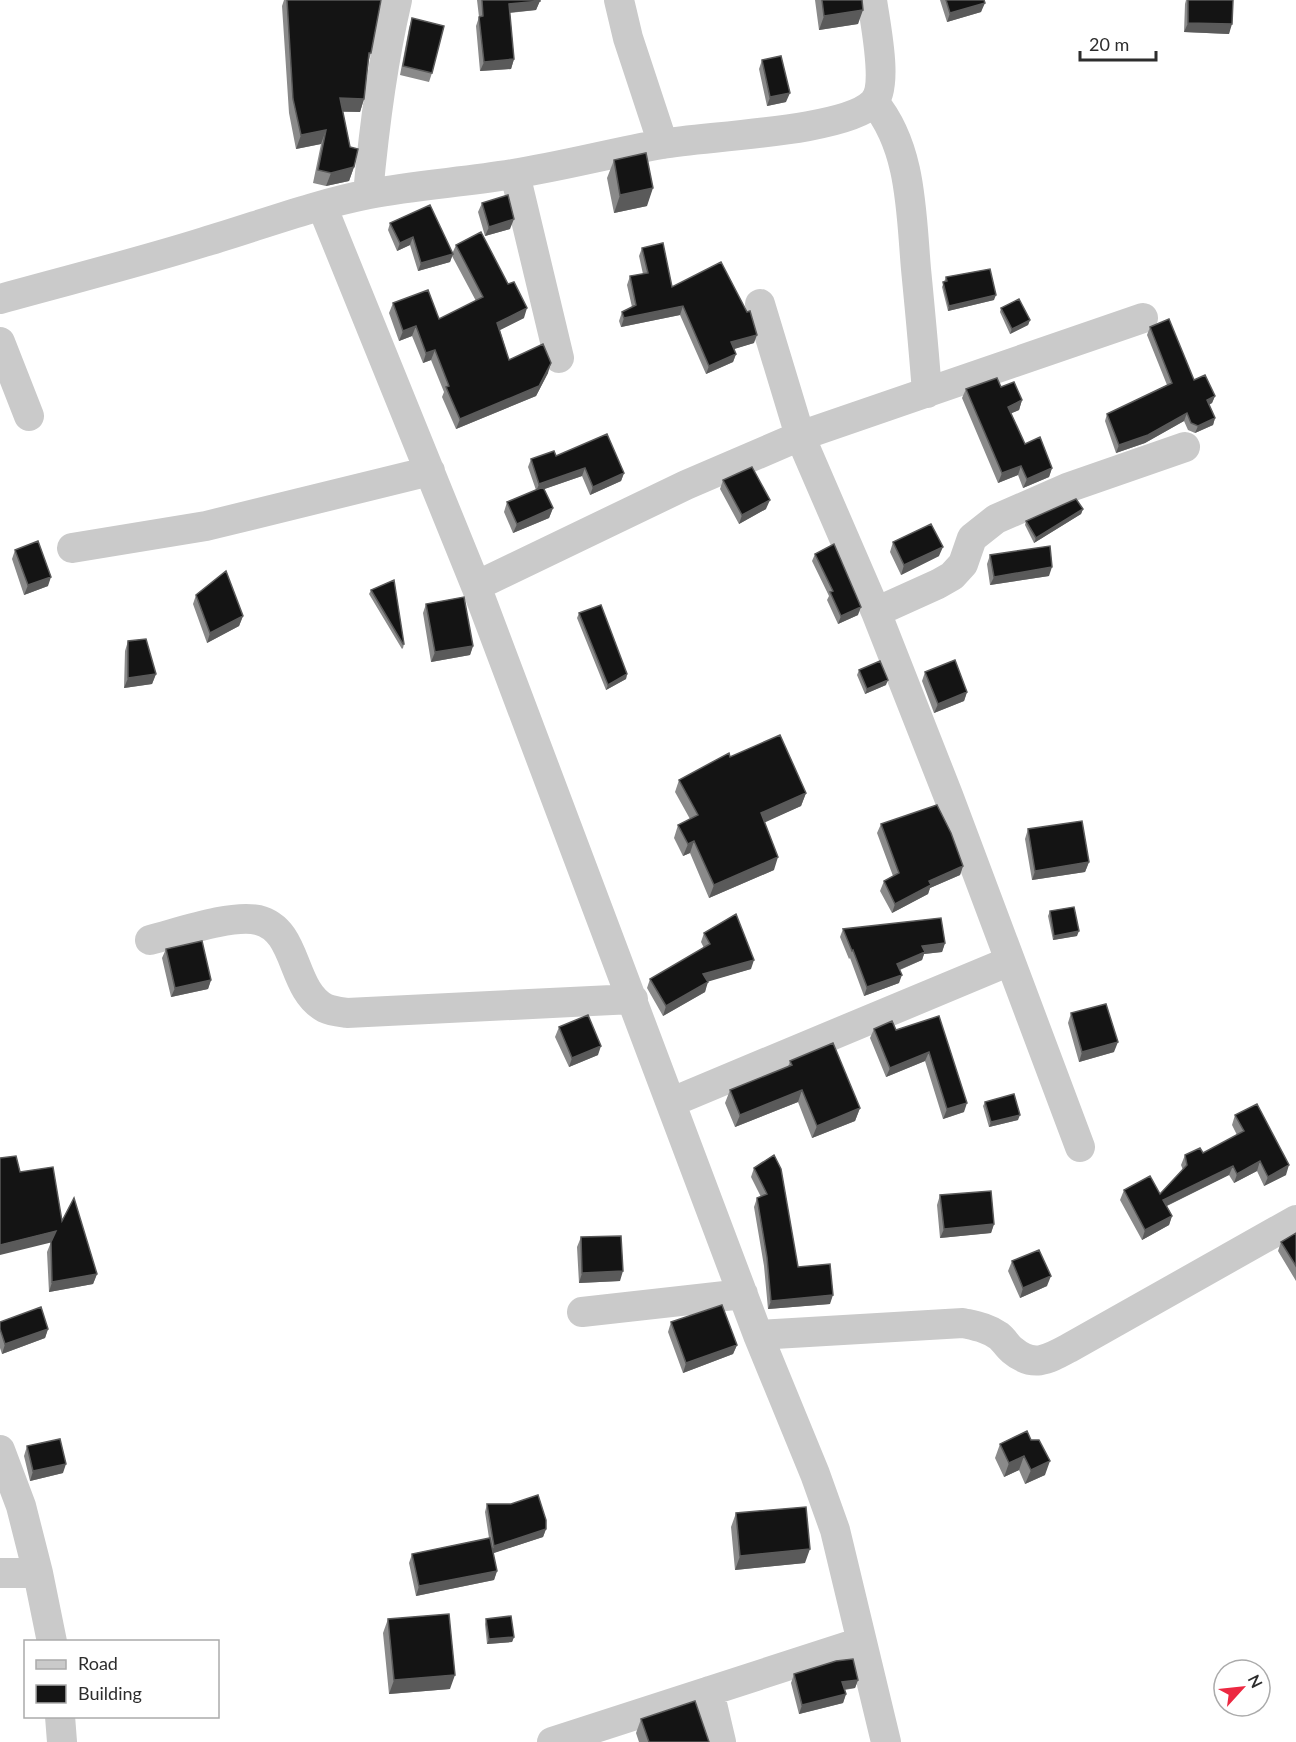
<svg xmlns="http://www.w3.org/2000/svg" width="1296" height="1742" font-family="Lato,sans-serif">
<rect width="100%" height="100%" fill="#fff"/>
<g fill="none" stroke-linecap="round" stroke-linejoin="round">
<path stroke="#cacaca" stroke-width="30" d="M619,0L628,38L663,144
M874,102C912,148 911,212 916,269C920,310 924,351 927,393
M515,174L559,358
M368,194C374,128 382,64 397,0
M322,206L476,586L758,1335L815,1474L835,1530L886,1742
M0,299C68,280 137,263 204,242C258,226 313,205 369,194C416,185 465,182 513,174C563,166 612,153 662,144C706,136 844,132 873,103C889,87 875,23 872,0
M760,304L800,436L876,612L948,795L1080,1147
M0,342L29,416
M72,548L206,526L430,471
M476,586L686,485L800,436L1143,318
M876,612L938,584L952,576L963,564L972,538L996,519L1067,488L1185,447
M150,940C178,933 231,914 258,920C299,930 290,989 325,1008C331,1011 340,1012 347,1013L633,999
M672,1102L1010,961
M582,1312L743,1294
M758,1335L963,1323C976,1326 988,1328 999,1336C1004,1340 1007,1346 1012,1350C1033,1368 1047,1360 1069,1348L1296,1220
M0,1450L21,1506L38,1573
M0,1573H38L52,1642
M709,1691L721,1742
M60,1716L62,1742
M552,1742L861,1642"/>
</g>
<path fill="#8a8a8a" d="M284,0H287L371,53L369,60L364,99L360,112H343L354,167L349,181L326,186L313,183L321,144L296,149L289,113L282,6Z
M477,0H540L536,10L510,13L514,59L511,69L480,71L476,26L479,17Z
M815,0H862L858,24L819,30Z
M940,0H984L981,12L947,22Z
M1186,0H1233L1229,34L1184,32L1185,4Z
M412,18L432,73L429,82L400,75L409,28Z
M762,60L786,102L767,106L759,69Z
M614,160L647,206L614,213L607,178Z
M482,203L510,229L485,236L478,212Z
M390,223L452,254L456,245L524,318L500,330L509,360L548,373L536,396L456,429L442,397L444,392L431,360L423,363L412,336L399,341L389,313L393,303L439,319L476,301L452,256L450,262L418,271L410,245L397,251L388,230Z
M642,248L672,287L754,343L733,349L736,354L733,362L706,374L680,315L621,327L619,321L622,312L632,307L627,285L630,276L643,274L639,256Z
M946,277L994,300L948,311L942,287Z
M1001,308L1030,320L1028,325L1010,334L1000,312Z
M1150,327L1194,380L1215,396L1212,403L1209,405L1215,418L1213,425L1195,433L1188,430L1184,421L1145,443L1116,453L1105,421L1107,414L1167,385L1147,335Z
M1001,387L1022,400L1019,410L1011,413L1025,444L1052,468L1049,477L1023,488L1018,475L998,483L962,398L966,389Z
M556,456L624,473L621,481L590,495L582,476L544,489L553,508L549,518L513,533L504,512L507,502L536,490L528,467L531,459Z
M723,480L766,509L739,524L720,489Z
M1083,509L1081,514L1034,543L1025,525L1026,521Z
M893,542L939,556L901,575L890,552Z
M15,550L48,586L24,595L12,559Z
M815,554L858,615L838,624L827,600L829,596L812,561Z
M990,555L1049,576L990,585L987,564Z
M371,590L404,644L403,648L402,649L369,594Z
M196,595L243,616L239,626L207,643L193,604Z
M426,604L473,646L470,655L431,662L423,613Z
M579,613L627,674L626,679L606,690L577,618Z
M128,641L156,674L152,684L124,688L125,651Z
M859,670L886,685L865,694L857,675Z
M925,672L967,692L964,701L934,713L922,681Z
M730,757L806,793L801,806L764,822L774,870L709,898L690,853L683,856L674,838L678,825L690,819L675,792L679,780Z
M881,824L963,866L960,875L930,888L928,894L892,913L880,891L884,881L893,876L877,833Z
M1028,829L1089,862L1085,872L1032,880L1025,839Z
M1050,911L1077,936L1053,940L1048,916Z
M843,929L945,943L942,952L924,954L922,960L900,970L899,983L864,996L850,958L849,959L840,937Z
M704,933L751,969L707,981L705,992L663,1016L647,988L650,979L704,948L701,942Z
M166,949L211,980L208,989L171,997L162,958Z
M1071,1013L1114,1052L1079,1062L1068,1023Z
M939,1016L964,1112L943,1119L925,1061L886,1077L870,1038L874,1029L896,1030Z
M559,1027L598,1055L569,1067L555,1037Z
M790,1061L860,1108L855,1121L812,1138L798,1102L735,1127L725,1103L730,1090L788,1067Z
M985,1102L1018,1120L989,1127L983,1106Z
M1235,1115L1286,1175L1264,1186L1257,1171L1234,1183L1229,1175L1167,1206L1172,1216L1169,1225L1142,1240L1120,1200L1124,1190L1160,1194L1183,1170L1181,1165L1185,1155L1203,1153L1237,1135L1232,1125Z
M774,1155L798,1267L830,1304L768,1309L764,1266L754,1207L757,1198L761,1197L751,1177L754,1168Z
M20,1172L62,1221L97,1274L93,1284L49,1292L47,1252L51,1242Z
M940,1195L994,1224L991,1233L940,1238L937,1205Z
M1296,1233V1281L1278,1251L1281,1242Z
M581,1237L620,1281L579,1283L577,1247Z
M1012,1261L1047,1286L1020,1298L1008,1271Z
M0,1322L48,1329L45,1338L2,1354L0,1348Z
M671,1322L737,1345L733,1354L683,1373L668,1332Z
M1027,1431L1045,1475L1025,1484L1019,1470L1004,1477L995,1458L1000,1444Z
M27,1446L63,1473L30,1481L24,1456Z
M487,1504L546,1529L543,1537L493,1553L497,1571L494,1580L416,1596L409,1563L412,1554L489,1538L485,1512Z
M736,1513L805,1563L735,1570L731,1527Z
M388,1619L450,1689L389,1694L383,1633Z
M486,1619L514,1637L512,1642L487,1644L485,1624Z
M794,1674L858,1680L855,1688L845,1690L846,1694L843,1703L799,1714L791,1683Z
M641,1719L709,1742H639L636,1733Z"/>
<path fill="#5a5a5a" d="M540,1L536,10L506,13L509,4Z
M985,3L981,12L947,22L950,13Z
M863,10L858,24L819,30L824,16Z
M1188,23L1232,24L1229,34L1184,32Z
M514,59L511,69L480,71L484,62Z
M790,93L786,102L767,106L770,97Z
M340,98L364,99L360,112L335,111Z
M326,130L321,144L296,149L301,135Z
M354,167L349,181L326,186L331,173Z
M653,188L647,206L614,213L620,195Z
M514,219L510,229L485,236L489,227Z
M413,237L410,245L397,251L400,243Z
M453,254L450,262L418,271L421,263Z
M996,295L994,300L948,311L949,306Z
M683,306L680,315L621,327L624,318Z
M527,308L524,318L494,333L497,323Z
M1030,320L1028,325L1010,334L1012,329Z
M416,326L412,336L399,341L403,331Z
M757,335L754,343L728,351L731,342Z
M435,350L431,360L423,363L426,353Z
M736,354L733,362L706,374L709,366Z
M551,363L548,373L536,396L456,429L460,419Z
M1215,396L1212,403L1204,407L1207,400Z
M1022,400L1019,410L1005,416L1008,407Z
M1187,413L1184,421L1145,443L1116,453L1119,445Z
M1215,418L1213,425L1195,433L1198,426Z
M1021,466L1018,475L998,483L1002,473Z
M585,468L582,476L536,492L539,484Z
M1052,468L1049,477L1023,488L1027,479Z
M624,473L621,481L590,495L593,487Z
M770,500L766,509L739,524L742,515Z
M553,508L549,518L513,533L517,524Z
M1083,509L1081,514L1034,543L1036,538Z
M943,547L939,556L901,575L904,565Z
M1052,567L1049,576L990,585L994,577Z
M51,577L48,586L24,595L28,585Z
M861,607L858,615L838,624L841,616Z
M243,616L239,626L207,643L210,633Z
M473,646L470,655L431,662L435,652Z
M156,674L152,684L124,688L128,678Z
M627,674L626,679L606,690L608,685Z
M888,680L886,685L865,694L867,689Z
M967,692L964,701L934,713L938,704Z
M806,793L801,806L757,826L761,813Z
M694,841L690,853L683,856L688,844Z
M778,857L774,870L709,898L714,885Z
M1089,862L1085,872L1032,880L1035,871Z
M963,866L960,875L930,888L928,894L892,913L895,904L929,881Z
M1079,931L1077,936L1053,940L1054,936Z
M945,943L942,952L924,954L922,960L894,972L897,964L922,946Z
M754,960L751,969L700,984L703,974Z
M902,975L899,983L864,996L867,987Z
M211,980L208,989L171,997L175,988Z
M708,982L705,992L663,1016L666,1006Z
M1118,1042L1114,1052L1079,1062L1082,1052Z
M601,1046L598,1055L569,1067L572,1058Z
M929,1052L925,1061L886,1077L890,1068Z
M802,1090L798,1102L735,1127L740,1115Z
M967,1103L964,1112L943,1119L947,1109Z
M860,1108L855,1121L812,1138L817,1126Z
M1020,1115L1018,1120L989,1127L991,1122Z
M1260,1161L1257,1171L1234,1183L1237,1174Z
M1289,1165L1286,1175L1264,1186L1268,1177Z
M1233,1166L1229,1175L1160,1209L1163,1200Z
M1172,1216L1169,1225L1142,1240L1145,1230Z
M994,1224L991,1233L940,1238L944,1229Z
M56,1231L53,1242L0,1255V1245Z
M623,1271L620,1281L579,1283L582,1273Z
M97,1274L93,1284L49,1292L52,1282Z
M1051,1276L1047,1286L1020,1298L1023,1288Z
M833,1295L830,1304L768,1309L771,1301Z
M48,1329L45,1338L2,1354L5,1344Z
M737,1345L733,1354L683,1373L686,1363Z
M1024,1456L1019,1470L1004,1477L1009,1463Z
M1050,1461L1045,1475L1025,1484L1031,1470Z
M66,1464L63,1473L30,1481L33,1471Z
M546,1529L543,1537L491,1554L494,1546Z
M810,1549L805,1563L735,1570L740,1556Z
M497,1571L494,1580L416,1596L419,1586Z
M514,1637L512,1642L487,1644L489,1639Z
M455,1675L450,1689L389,1694L394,1680Z
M858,1680L855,1688L839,1690L842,1682Z
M846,1694L843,1703L799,1714L802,1705Z"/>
<path fill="#141414" stroke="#5a5a5a" stroke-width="1.5" d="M287,0H381L371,53H369L364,99L340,98L350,147L358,149L354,167L331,173L318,170L326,130L301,135L293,99Z
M482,0H540V1L509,4L514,59L484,62L479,17L483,16Z
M822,0H862L863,10L824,16Z
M946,0H984L985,3L950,13Z
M1188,0H1233L1232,24L1188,23Z
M412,18L444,26L432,73L403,66Z
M781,56L790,93L770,97L762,60Z
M646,153L653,188L620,195L614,160Z
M508,195L514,219L489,227L482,203Z
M430,205L453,254L421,263L413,237L400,243L390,223Z
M481,232L508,284L514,282L527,308L497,323L509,360L543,344L551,363L539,386L460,419L446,387L449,386L435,350L426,353L416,326L403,331L393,303L428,290L439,319L483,297L456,245Z
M663,243L672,287L721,262L747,312L750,311L757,335L731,342L736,354L709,366L683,306L624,318L622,312L636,305L630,276L648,273L642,248Z
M990,269L996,295L949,306L943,282L947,281L946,277Z
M1019,299L1030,320L1012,329L1001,308Z
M1169,319L1194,380L1205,375L1215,396L1207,400L1215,418L1198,426L1191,423L1187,413L1148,435L1119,445L1107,414L1172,383L1150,327Z
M997,378L1001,387L1014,382L1022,400L1008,407L1025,444L1040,437L1052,468L1027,479L1021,466L1002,473L966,389Z
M607,434L624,473L593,487L585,468L539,484L531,459L554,451L556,456Z
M752,467L770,500L742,515L723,480Z
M543,487L553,508L517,524L507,502Z
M1076,499L1083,509L1036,538L1026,521Z
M931,524L943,547L904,565L893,542Z
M38,541L51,577L28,585L15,550Z
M834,544L861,607L841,616L830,592L833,591L815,554Z
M1050,546L1052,567L994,577L990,555Z
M226,571L243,616L210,633L196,595Z
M394,580L404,644H403L371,590Z
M464,597L473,646L435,652L426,604Z
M601,605L627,674L608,685L579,613Z
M146,639L156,674L128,678V641Z
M955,660L967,692L938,704L925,672Z
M880,661L888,680L867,689L859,670Z
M780,735L806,793L761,813L778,857L714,885L694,841L688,844L678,825L698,815L679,780L729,753L730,757Z
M937,805L951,833L963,866L929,881L931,885L895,904L884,881L899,873L881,824Z
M1082,821L1089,862L1035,871L1028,829Z
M1074,907L1079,931L1054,936L1050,911Z
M736,914L754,960L703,974L708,982L666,1006L650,979L710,944L704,933Z
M941,918L945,943L922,946L925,952L897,964L902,975L867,987L853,950L852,951L843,929Z
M202,941L211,980L175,988L166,949Z
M1106,1004L1118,1042L1082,1052L1071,1013Z
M588,1015L601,1046L572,1058L559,1027Z
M939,1016L967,1103L947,1109L929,1052L890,1068L874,1029L892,1021L896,1030Z
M833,1043L860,1108L817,1126L802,1090L740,1115L730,1090L792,1065L790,1061Z
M1014,1094L1020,1115L991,1122L985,1102Z
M1257,1104L1289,1165L1268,1177L1260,1161L1237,1174L1233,1166L1163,1200L1172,1216L1145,1230L1124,1190L1150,1176L1160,1194L1187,1165L1185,1155L1200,1148L1203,1153L1244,1131L1235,1115Z
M774,1155L781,1169L798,1267L830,1264L833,1295L771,1301L767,1257L757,1198L767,1194L754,1168Z
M16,1156L20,1172L53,1167L62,1221L74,1198L97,1274L52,1282L51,1242L56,1231L0,1245V1158Z
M991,1191L994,1224L944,1229L940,1195Z
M1296,1233V1266L1281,1242Z
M621,1236L623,1271L582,1273L581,1237Z
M1039,1250L1051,1276L1023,1288L1012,1261Z
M722,1305L737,1345L686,1363L671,1322Z
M41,1307L48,1329L5,1344L0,1329V1322Z
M1027,1431L1031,1440H1039L1050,1461L1031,1470L1024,1456L1009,1463L1000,1444Z
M60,1439L66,1464L33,1471L27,1446Z
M538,1495L546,1520V1529L494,1546L487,1504H511Z
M806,1507L810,1549L740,1556L736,1513Z
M490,1538L497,1571L419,1586L412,1554Z
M449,1614L455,1675L394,1680L388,1619Z
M511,1616L514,1637L489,1639L486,1619Z
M853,1659L858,1680L842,1682L846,1694L802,1705L794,1674L836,1661Z
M695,1701L709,1742H649L641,1719Z"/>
<rect x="24" y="1640" width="195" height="78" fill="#ffffff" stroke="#ababab" stroke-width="1.5"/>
<rect x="36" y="1660" width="30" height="9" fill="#cacaca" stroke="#ababab" stroke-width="1.5"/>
<text x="78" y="1670" font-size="18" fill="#2d2d2d">Road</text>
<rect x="36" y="1685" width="30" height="18" fill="#141414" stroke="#ababab" stroke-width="1.5"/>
<text x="78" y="1700" font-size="18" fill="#2d2d2d">Building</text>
<g transform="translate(1242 1688) rotate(63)"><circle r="28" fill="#ffffff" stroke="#ababab" stroke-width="1.5"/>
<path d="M0-4.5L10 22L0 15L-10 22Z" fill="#ec2841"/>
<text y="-9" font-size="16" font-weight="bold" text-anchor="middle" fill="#2d2d2d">N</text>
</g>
<path d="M1080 51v9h76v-9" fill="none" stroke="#2d2d2d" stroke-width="3"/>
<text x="1089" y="51" font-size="18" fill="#2d2d2d" stroke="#ffffff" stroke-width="4.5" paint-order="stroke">20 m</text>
</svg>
